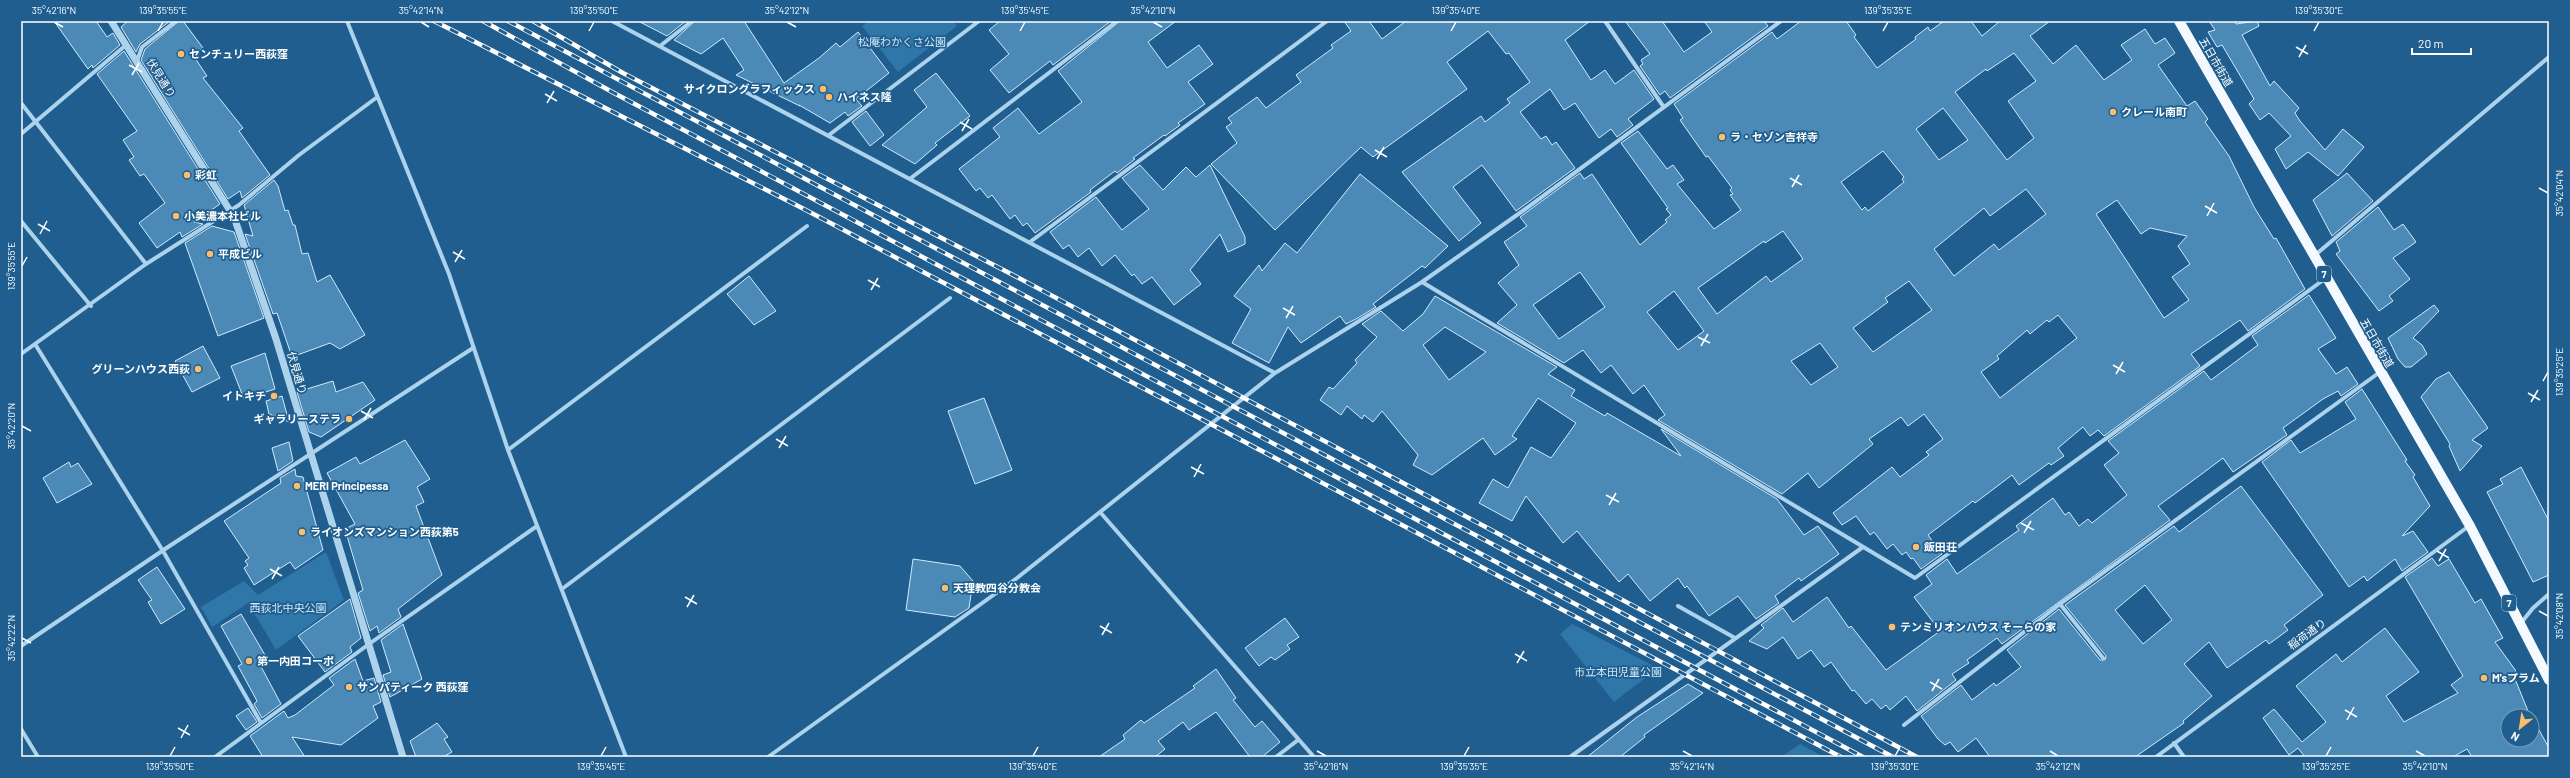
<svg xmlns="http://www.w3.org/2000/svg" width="2570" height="778" font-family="Barlow,'Noto Sans JP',sans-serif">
<rect width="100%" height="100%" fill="#1f5e8e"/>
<path fill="#2f77a9" d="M868,21H953L957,26L898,72L862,26Z
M326,552L344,600L276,650L248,603L212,627L201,607L244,581L258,595Z
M1572,624L1658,668L1614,702L1560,634Z
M1800,744L1824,757H1781Z"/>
<path fill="#4b8ab7" stroke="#d2e9f9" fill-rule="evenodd" d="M54,21H96L107,37L113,33L120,45L93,68L92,65L88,69Z
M128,21H170L140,44L136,52L121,27Z
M179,21H183L203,48L197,52L199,55L195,58L207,76L203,78L243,128L239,131L270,175L242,198L240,191L228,199L141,60L145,49Z
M638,21H686L667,36Z
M695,21H744L784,83L819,58L836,43L840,47L858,32L889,73L856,99L862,106L848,116L845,112L830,123L799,105L800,106L736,75L744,70L723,38L701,54L674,40Z
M1000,21H1111L1053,65L1050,61L1009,93L990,70L1009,54L989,30Z
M1120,21H1176L1148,42L1167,68L1199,45L1213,64L1188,82L1205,104L1178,123L1180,125L1165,136L1164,135L1133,158L1135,159L1117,173L1115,171L1090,190L1091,192L1035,233L1027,223L1023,226L1015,215L1010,219L992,195L988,198L980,188L976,191L959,169L1000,137L993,128L1018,108L1039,134L1082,102L1058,71Z
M1344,21H1369L1382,39L1406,21H1590L1565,40L1591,80L1605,70L1615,84L1634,70L1654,99L1628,119L1633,125L1617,137L1611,129L1599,138L1575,103L1564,110L1550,89L1520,112L1541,139L1546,136L1552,145L1556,142L1575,168L1516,211L1482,165L1453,187L1481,223L1459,241L1402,172L1481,116L1485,122L1510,103L1507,99L1530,82L1509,53L1506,54L1488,31L1447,62L1467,89L1373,157L1361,147L1275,230L1211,164L1237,143L1226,127L1232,123L1228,118L1257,97L1266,108L1301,82L1296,75L1333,48L1331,45L1351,31Z
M1625,21H1662L1684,52L1712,32L1704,21H1764L1768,26L1670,98L1665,91L1660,95L1640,66L1643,64L1641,60L1650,54Z
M1801,21H1846L1856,35L1854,37L1877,68L1916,39L1915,37L1928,27L1930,31L1944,21H1971L1982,36L2000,21H2050L2030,36L2053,64L2076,45L2104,80L2132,60L2121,45L2145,29L2155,44L2165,38L2175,53L2158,65L2187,106L2195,101L2208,119L2205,122L2229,156L2254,207L2274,239L2276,238L2305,289L2248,331L2240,320L2191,354L2200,366L2104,436L2098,430L2090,436L2083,427L2058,448L2064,456L2051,465L2049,463L2019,485L2012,475L1975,503L1973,501L1928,535L1942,554L1921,569L1913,558L1911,559L1906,552L1902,555L1893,544L1887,549L1874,532L1870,535L1856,516L1842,525L1833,513L1892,467L1900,477L1929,455L1926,452L1943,439L1924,414L1908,426L1901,417L1869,439L1873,444L1819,488L1808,473L1782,494L1658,420L1665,415L1644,385L1633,394L1611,365L1601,373L1583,350L1564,363L1497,323L1517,305L1498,283L1519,265L1504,242L1527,226L1520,217L1580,173L1584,179L1592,174L1640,245L1667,222L1665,220L1671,215L1666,209L1668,208L1621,143L1638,131L1667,169L1673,165L1684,180L1677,184L1714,229L1741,210L1730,195L1733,194L1730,190L1732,188L1708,156L1706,157L1680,120L1683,118L1674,104L1772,32L1777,39ZM2014,53L2036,81L2008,101L2034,138L2007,160L1955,92L1986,69L1987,71ZM1943,108L1968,140L1939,160L1916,129ZM1883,151L1904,177L1902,179L1904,182L1868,211L1865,207L1862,210L1841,182ZM2026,189L2046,214L1999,250L1994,244L1954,276L1934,249L1984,208L1990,216ZM2117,200L2141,234L2150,228L2187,236L2178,246L2190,264L2172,277L2189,300L2164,318L2096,214ZM1783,231L1803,259L1771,282L1766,276L1717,314L1698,288L1764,241L1765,243ZM1580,272L1605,307L1559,339L1533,305ZM1909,281L1932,310L1873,352L1853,328L1888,302L1885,298ZM1674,291L1704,331L1678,350L1647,312ZM2058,315L2077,338L2000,398L1981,372L1999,359L1997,356L2027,330L2030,334L2047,320L2049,322ZM1820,343L1838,367L1811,385L1791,361Z
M2209,21H2234L2236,24L2257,21L2259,26L2242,35L2270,86L2274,81L2299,108L2295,113L2300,121L2325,150L2343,129L2364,147L2338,176L2308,152L2286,169L2275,149L2291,136L2269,113L2260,120L2249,104L2254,99L2222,45L2217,47L2208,32L2215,30Z
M124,51L220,204L194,222L203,224L182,237L180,232L157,248L139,223L165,203L144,174L140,176L129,160L134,157L123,140L137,131L97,74Z
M936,73L970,116L935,143L937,145L915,164L882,145L927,107L914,90Z
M866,111L884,135L870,146L852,122Z
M1140,165L1163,190L1186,167L1196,177L1210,165L1245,237V244L1228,252L1220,234L1190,270L1201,284L1174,305L1152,277L1142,284L1134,274L1132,276L1115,255L1102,266L1089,248L1078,257L1069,245L1063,249L1050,232L1096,197L1122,230L1149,209L1122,178Z
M2347,173L2373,201L2332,236L2313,200Z
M1360,174L1448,246L1425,268L1422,266L1373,304L1376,307L1356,319L1346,324L1340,316L1301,343L1288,327L1269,363L1232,343L1251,309L1234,296L1259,265L1262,271L1285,243L1297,253Z
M274,180L278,186L285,211L288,210L293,225H295L302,254L308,253L317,282L330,275L365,335L340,349L330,343L292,357L277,313L273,314L245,234L253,236L244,205Z
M2378,207L2394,230L2403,224L2416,242L2393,258L2410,279L2389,296L2393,301L2379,311L2336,254L2340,251L2336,242Z
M212,226L234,232L264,318L218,336L185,243Z
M749,276L776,311L754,325L727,294Z
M2309,295L2336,338L2318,349L2336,374L2347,367L2358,384L2341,396L2338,391L2323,399L2283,428L2287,435L2233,472L2223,458L2199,476L2158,506L2170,520L2002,644L1997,638L1967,660L1969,663L1952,674L1956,680L1917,711L1906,696L1890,710L1886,705L1881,709L1872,699L1866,704L1854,690L1852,691L1831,662L1824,667L1811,650L1798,659L1783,637L1767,649L1749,641L1764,628L1761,625L1783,608L1793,622L1827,597L1849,628L1851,626L1886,670L1940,631L1914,597L1932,584L1926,575L1947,559L1957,574L2019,530L2016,526L2053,498L2065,515L2069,512L2079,526L2088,519L2092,523L2127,495L2104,465L2119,453L2108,441L2204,371L2211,380L2258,345L2252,336Z
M1435,296L1557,367L1548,374L1575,390L1571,396L1605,416L1607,413L1681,456L1661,429L1777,499L1804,535L1818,526L1839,554L1801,581L1799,578L1775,596L1779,603L1756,619L1738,596L1709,616L1687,586L1685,588L1678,578L1650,601L1628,574L1619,582L1577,531L1563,543L1526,496L1512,521L1479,503L1493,479L1508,488L1531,447L1551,458L1576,423L1538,398L1512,436L1517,439L1495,455L1483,438L1432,475L1413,465L1418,455L1382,411L1373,422L1364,415L1362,419L1347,406L1341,415L1320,400L1329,387L1333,389L1357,363L1355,360L1377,337L1362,324L1381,311L1403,331L1423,314ZM1445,327L1486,352L1449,380L1423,345Z
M2434,305L2439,311L2413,338L2422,345L2427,354L2411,367H2405L2398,359L2388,338Z
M203,346L220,378L192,392L175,361Z
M265,353L275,389L244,399L231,366Z
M2449,372L2488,428L2472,440L2482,446L2460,471L2449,446L2450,444L2421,397L2436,379Z
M333,381L336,392L363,382L375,400L321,437L309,432L297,392Z
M2362,389L2407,460L2405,461L2415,475L2413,477L2430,506L2402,536L2413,531L2428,552L2402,571L2395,559L2367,581L2364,576L2349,587L2262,462L2291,440L2300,453L2356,419L2345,402Z
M282,396L289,422L269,414L266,401Z
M984,398L1012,470L975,484L948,411Z
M405,440L430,479L417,487L424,502L416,506L442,575L398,609L401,617L379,633L377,626L370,631L358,593L363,590L345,529L355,524L327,473L356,457L360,464Z
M289,442L293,461L278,471L272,448Z
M69,462L71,467L78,463L92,484L57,503L43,478Z
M2521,467L2549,521V575L2533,582L2487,492L2503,484L2500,479Z
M295,469L296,476L303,477L323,550L295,569L290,562L254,585L244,568L248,565L245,561L249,558L224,521L281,483L280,478Z
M2241,486L2323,595L2284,625L2288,630L2269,644L2266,640L2227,668L2209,642L2184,664L2212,696L2183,721L2184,723L2135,757H1990L1976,738L1958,752L1950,742L1945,745L1938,739L1921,716L1961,685L1972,700L1994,683L1996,686L2021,667L2007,650L2059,609L2100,660H2105L2106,656L2065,605L2174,526L2179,532ZM2145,585L2172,620L2143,644L2115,610Z
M2432,558L2438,566L2449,559L2475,603L2481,599L2503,638L2495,642L2516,671L2513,674L2530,716H2508V740H2532V720L2534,721L2549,748V757H2472L2467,749L2453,757H2305L2298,748L2289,755L2263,718L2274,709L2302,742L2326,722L2296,686L2336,654L2342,662L2385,628L2419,672L2386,696L2404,722L2458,693L2451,685L2463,676L2405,577Z
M913,559L960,566L973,581L969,608L955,617L906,610Z
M157,567L185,609L161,624L148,602L152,600L138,580Z
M350,599L361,638L350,647L352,652L325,672L298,636Z
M241,614L265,655L257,659L281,704L262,718L254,704L257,701L238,666L242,664L221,626Z
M1285,618L1299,637L1287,645L1290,649L1275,660L1271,657L1259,666L1245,648Z
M403,624L422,679L390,697L383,675L391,672L381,640Z
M355,659L363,681L374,678L381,702L373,706L378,718L341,745L292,737L305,757H263L250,736L284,711L288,718L295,715L334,685L329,678Z
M1216,669L1236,698L1233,700L1255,727L1262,721L1280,742L1262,757H1250L1216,712L1189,730L1183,722L1158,741L1165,749L1155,757H1099L1125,739L1123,735L1141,720L1144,723L1195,688L1193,686Z
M1688,684L1703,693L1644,735L1645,737L1620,757H1587L1637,717Z
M248,708L257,722L246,730L236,716Z
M437,723L448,737L444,739L452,752L443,757H416L410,741Z"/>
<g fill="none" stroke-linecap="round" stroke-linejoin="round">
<path stroke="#add2ec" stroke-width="4" d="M347,21L449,274L508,450L626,757
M612,21L1275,373
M1605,21L1663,106
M660,46L692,21
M137,61L142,47L176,21
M21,103L146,264
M21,134L126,45
M829,135L979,21
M911,178L1117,21
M21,221L91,306
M1030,242L1327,21
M2314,256L2549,57
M1422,282L1915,578L2326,278
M35,344L163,551L261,723
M21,354L146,264L239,205L299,155L376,98
M508,450L807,226
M1100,512L1314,757
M562,589L950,298
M2060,604L2103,658
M1678,606L1735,638
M2521,623L2533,608L2549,594
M21,646L168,547L473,348
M1904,725L2060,604L2380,372
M21,729L38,757
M2174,743L2184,757
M215,757L369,644L537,526
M768,757L1017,578L1275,373L1422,282L1524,210L1781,21
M1276,757L1298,740
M1570,757L1863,547
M2156,757L2469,526"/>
<path stroke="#add2ec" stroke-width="7" d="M111,21L234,217L276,339L403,757"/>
<path stroke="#f3f9ff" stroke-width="10" d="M2179,21L2470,526L2549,680"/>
<defs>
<path id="rail" d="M434,21L802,208L1841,757
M483,21L614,93L1863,757
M508,21L1893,757
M533,21L623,73L1015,276L1917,757"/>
</defs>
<use href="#rail" stroke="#fff" stroke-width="4.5"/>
<use href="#rail" stroke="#1f5e8e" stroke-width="3" stroke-dasharray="9" stroke-linecap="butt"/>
</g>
<path fill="none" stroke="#fff" stroke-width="1.5" d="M54,22L63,27M421,22L429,27M787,22L796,27M1153,22L1162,27M158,31L163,22M589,31L594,22M1020,31L1025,22M1451,31L1456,22M1883,31L1888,22M2314,31L2319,22M2296,47L2308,54M2299,57L2306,45M129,65L142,72M132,75L139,63M545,94L557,101M547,103L554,91M960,122L972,129M962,131L969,119M1375,150L1387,157M1377,159L1384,147M1790,178L1802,185M1792,187L1799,175M2539,188L2548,193M2205,206L2217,213M2207,216L2214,203M38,224L50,231M40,234L47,221M453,252L465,259M455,262L462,250M22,266L27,257M868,280L880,287M871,290L878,278M1283,308L1295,315M1286,318L1293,306M1698,337L1710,343M1701,346L1708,334M2113,365L2125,372M2116,374L2123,362M2543,381L2548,372M2528,393L2540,400M2531,402L2538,390M361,411L373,418M364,420L371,408M22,426L31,431M776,439L788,446M779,448L786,436M1191,467L1204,474M1194,477L1201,464M1606,495L1619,502M1609,505L1616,493M2021,523L2034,530M2024,533L2031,521M2437,551L2449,558M2439,561L2446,549M270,569L282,576M272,579L279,567M685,597L697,604M687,607L694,595M2539,611L2548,616M1100,626L1112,633M1102,635L1109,623M22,638L31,643M1515,654L1527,661M1517,663L1524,651M1930,682L1942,689M1932,691L1939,679M2345,710L2357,717M2347,720L2354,707M178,728L190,735M181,738L188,725M1317,751L1326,756M1683,751L1692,756M2050,751L2058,756M2416,751L2425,756M170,756L175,747M601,756L606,747M1033,756L1038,747M1464,756L1469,747M1895,756L1900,747M2326,756L2331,747"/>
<g fill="#fbbe6d" stroke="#1f5e8e" stroke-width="1.5">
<circle cx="181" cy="54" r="4"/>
<circle cx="823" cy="89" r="4"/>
<circle cx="829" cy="97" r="4"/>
<circle cx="2113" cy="112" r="4"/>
<circle cx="1722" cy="137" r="4"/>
<circle cx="187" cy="175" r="4"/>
<circle cx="176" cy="216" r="4"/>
<circle cx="210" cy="254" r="4"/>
<circle cx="198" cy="369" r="4"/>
<circle cx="274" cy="396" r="4"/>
<circle cx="349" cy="419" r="4"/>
<circle cx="297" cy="486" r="4"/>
<circle cx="302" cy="532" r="4"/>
<circle cx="1916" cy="547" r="4"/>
<circle cx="945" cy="588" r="4"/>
<circle cx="1892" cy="627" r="4"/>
<circle cx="249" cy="661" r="4"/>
<circle cx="2484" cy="678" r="4"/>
<circle cx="349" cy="687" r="4"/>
</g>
<g text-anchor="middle" stroke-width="3.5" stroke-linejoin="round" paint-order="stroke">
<g fill="#1f5e8e" stroke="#bccfdd" stroke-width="1">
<rect x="2317" y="266" width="14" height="16" rx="3"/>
<rect x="2502" y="595" width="14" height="16" rx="3"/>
</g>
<g font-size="10" font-weight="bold" fill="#fff">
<text x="2324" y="278">7</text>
<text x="2509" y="607">7</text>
</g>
<g font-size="11" fill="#d2e9f9" stroke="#1f5e8e">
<text x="902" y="46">松庵わかくさ公園</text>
<text x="288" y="612">西荻北中央公園</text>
<text x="1618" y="676">市立本田児童公園</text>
</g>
<g font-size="11" font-weight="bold" fill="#fff" stroke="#1f5e8e" text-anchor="start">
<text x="189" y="58">センチュリー西荻窪</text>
<text x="815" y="93" text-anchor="end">サイクロングラフィックス</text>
<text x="837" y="101">ハイネス隆</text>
<text x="2121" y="116">クレール南町</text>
<text x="1730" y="141">ラ・セゾン吉祥寺</text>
<text x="195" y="179">彩虹</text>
<text x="184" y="220">小美濃本社ビル</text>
<text x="218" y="258">平成ビル</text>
<text x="190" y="373" text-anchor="end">グリーンハウス西荻</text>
<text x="266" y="400" text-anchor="end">イトキチ</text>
<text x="341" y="423" text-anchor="end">ギャラリーステラ</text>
<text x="305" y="490">MERI Principessa</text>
<text x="310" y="536">ライオンズマンション西荻第5</text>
<text x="1924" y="551">飯田荘</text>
<text x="953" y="592">天理教四谷分教会</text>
<text x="1900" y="631">テンミリオンハウス そーらの家</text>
<text x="257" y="665">第一内田コーポ</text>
<text x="2492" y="682">M'sプラム</text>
<text x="357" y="691">サンパティーク 西荻窪</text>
</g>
<g font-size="11" fill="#fff" stroke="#1f5e8e">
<text transform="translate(2216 62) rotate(60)" y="4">五日市街道</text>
<text transform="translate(161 78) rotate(58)" y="4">伏見通り</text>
<text transform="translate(2377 343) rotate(60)" y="4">五日市街道</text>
<text transform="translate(297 373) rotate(74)" y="4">伏見通り</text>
<text transform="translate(2307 634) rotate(-36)" y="4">稲荷通り</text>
</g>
</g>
<rect width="2570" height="778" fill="none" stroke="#1f5e8e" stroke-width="44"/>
<g transform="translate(2520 728) rotate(210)"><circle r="19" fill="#1f5e8e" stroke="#799ebb"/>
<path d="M0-3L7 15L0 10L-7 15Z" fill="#fbbe6d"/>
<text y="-6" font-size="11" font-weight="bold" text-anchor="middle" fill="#ffffff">N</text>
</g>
<path d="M2412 48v6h59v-6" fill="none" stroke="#ffffff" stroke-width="2"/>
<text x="2418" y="48" font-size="12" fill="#ffffff" stroke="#1f5e8e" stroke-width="3" paint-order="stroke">20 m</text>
<rect x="22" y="22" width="2526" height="734" fill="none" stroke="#fff" stroke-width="1.5"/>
<g font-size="10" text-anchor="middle" fill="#fff">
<text x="54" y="14">35°42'16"N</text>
<text x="163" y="14">139°35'55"E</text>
<text x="421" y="14">35°42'14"N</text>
<text x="594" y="14">139°35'50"E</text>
<text x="787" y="14">35°42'12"N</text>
<text x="1025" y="14">139°35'45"E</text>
<text x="1153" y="14">35°42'10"N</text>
<text x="1456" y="14">139°35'40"E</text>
<text x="1888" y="14">139°35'35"E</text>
<text x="2319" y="14">139°35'30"E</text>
<text transform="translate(2559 193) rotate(-90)" y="4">35°42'04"N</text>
<text transform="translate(11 266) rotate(-90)" y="4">139°35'55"E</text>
<text transform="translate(2559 372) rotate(-90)" y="4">139°35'25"E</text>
<text transform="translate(11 426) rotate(-90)" y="4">35°42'20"N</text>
<text transform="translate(2559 616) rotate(-90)" y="4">35°42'08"N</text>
<text transform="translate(11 638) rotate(-90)" y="4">35°42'22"N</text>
<text x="170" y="770">139°35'50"E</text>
<text x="601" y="770">139°35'45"E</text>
<text x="1033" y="770">139°35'40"E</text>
<text x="1326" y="770">35°42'16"N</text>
<text x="1464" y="770">139°35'35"E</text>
<text x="1692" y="770">35°42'14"N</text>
<text x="1895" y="770">139°35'30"E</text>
<text x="2058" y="770">35°42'12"N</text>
<text x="2326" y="770">139°35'25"E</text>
<text x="2425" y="770">35°42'10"N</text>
</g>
</svg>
